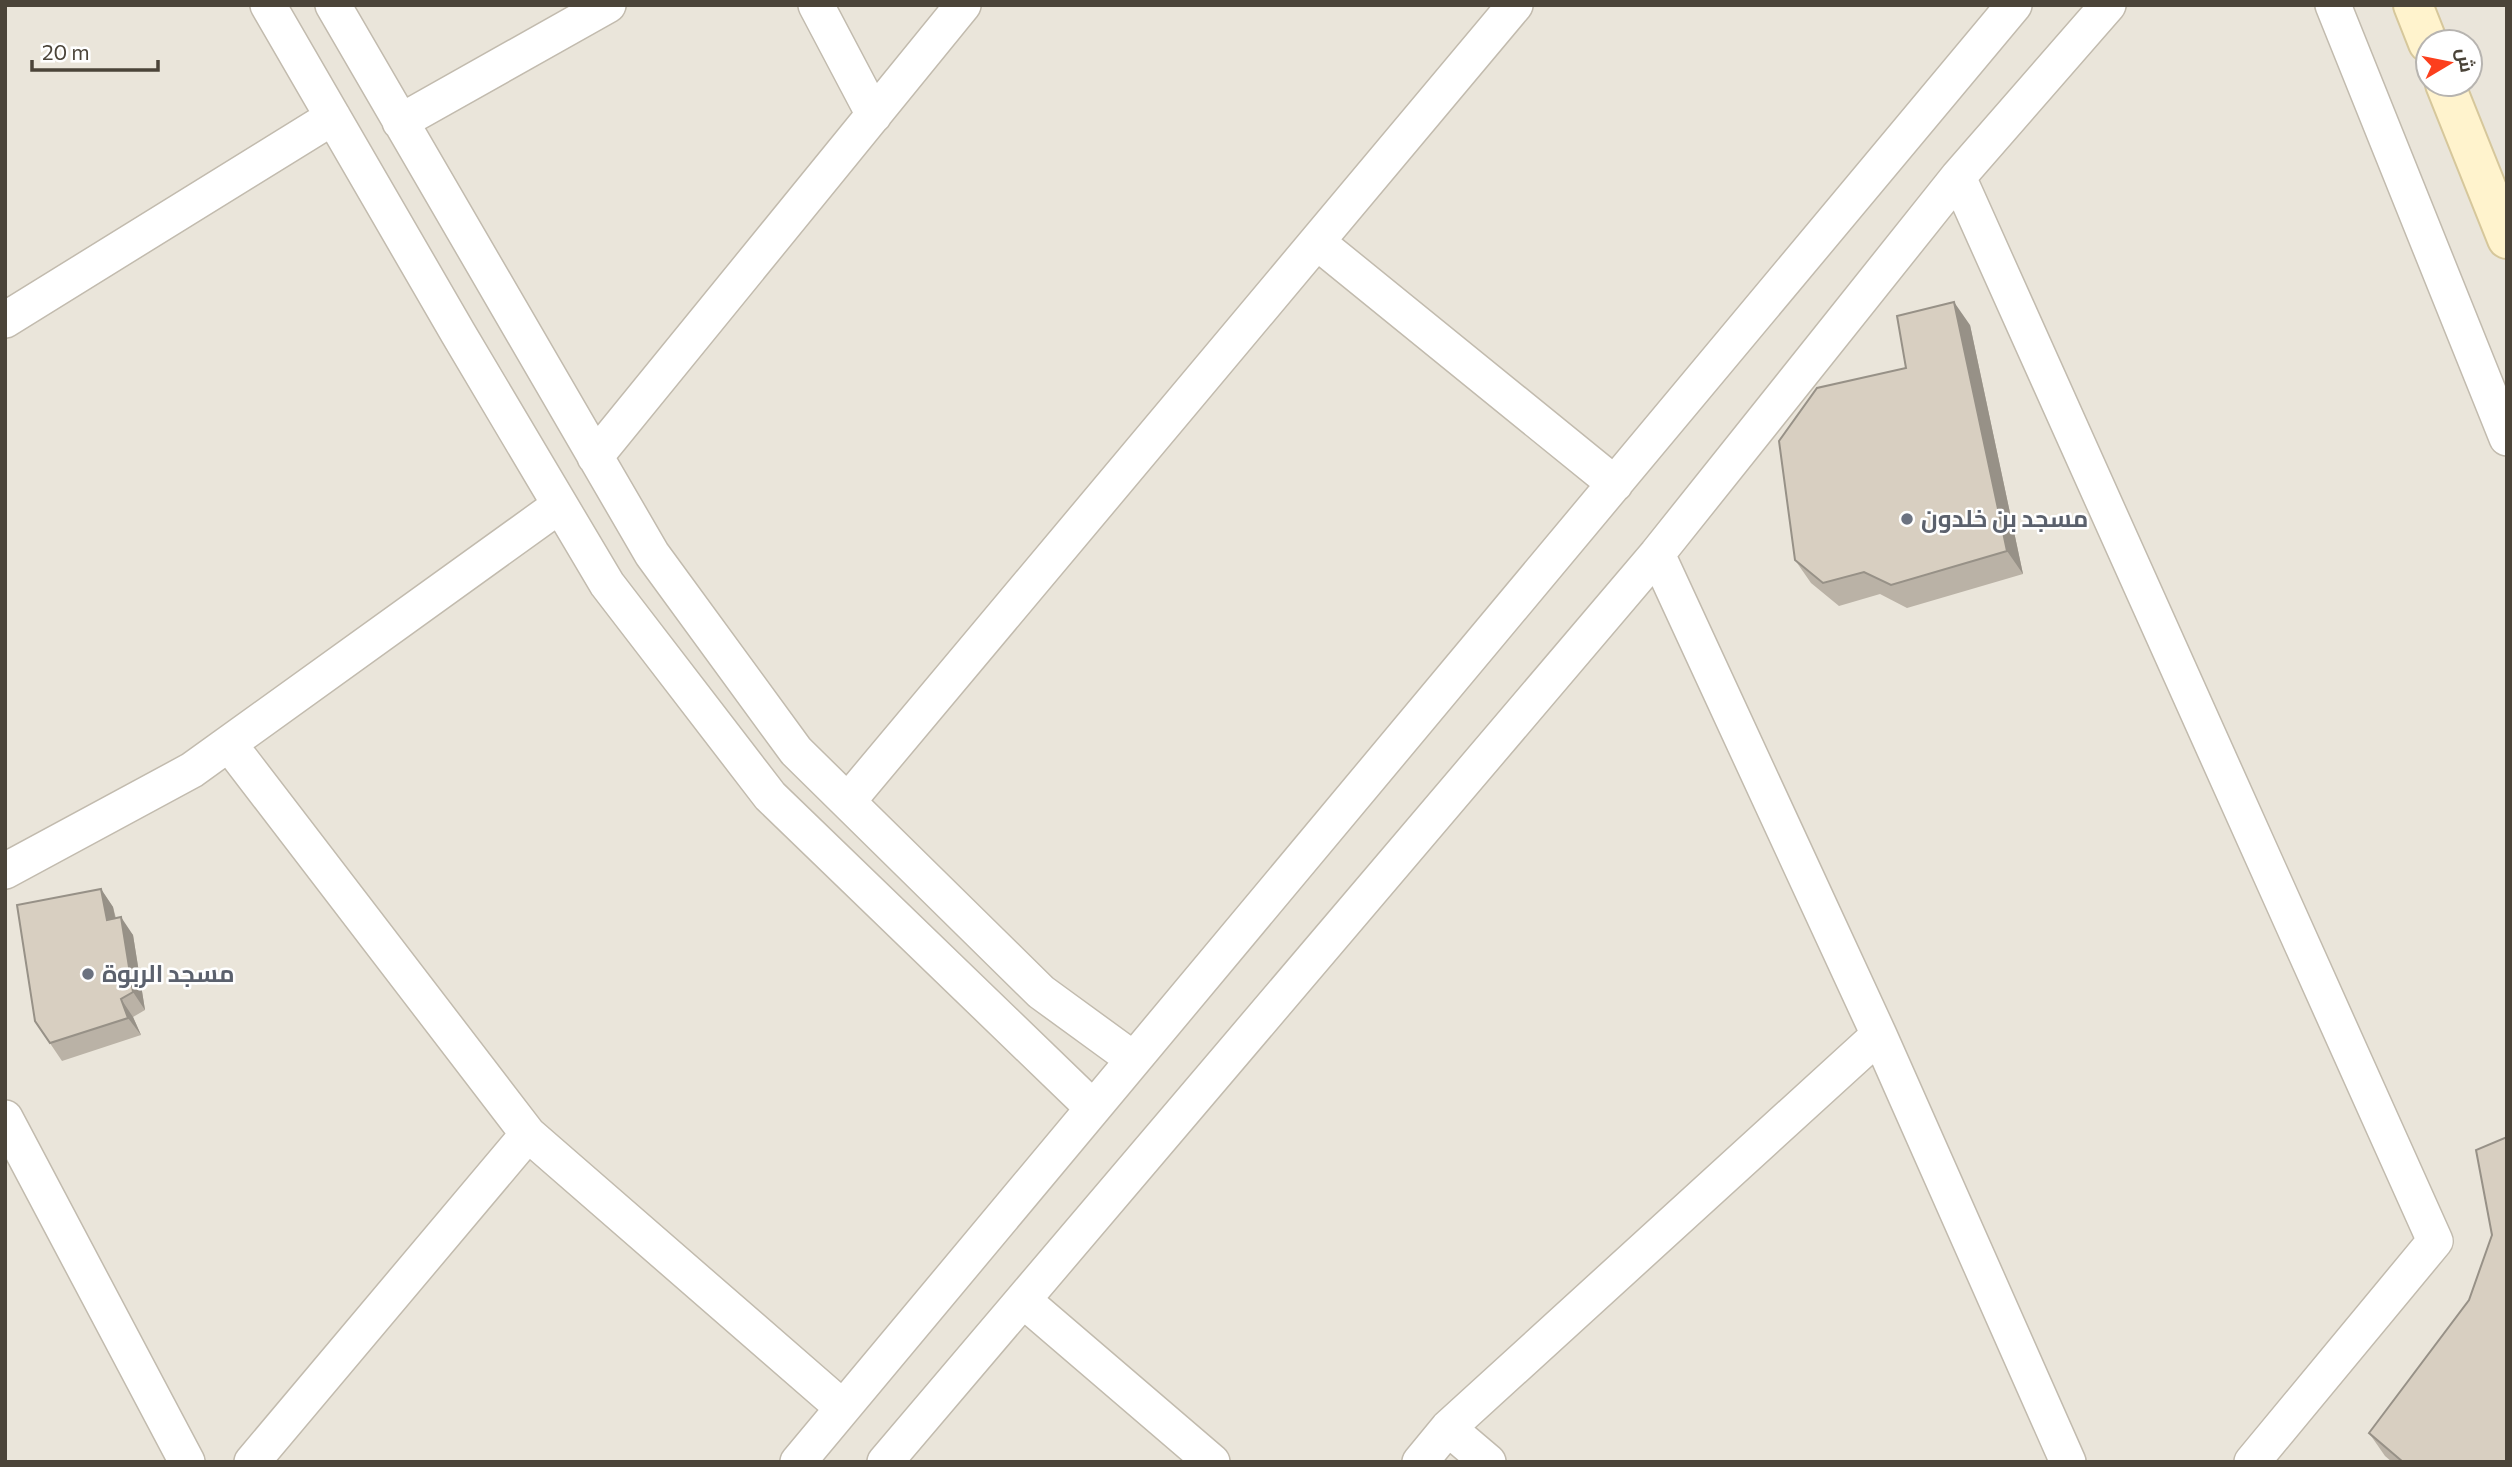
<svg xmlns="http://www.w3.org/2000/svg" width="2512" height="1467" font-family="Commissioner,Cairo,sans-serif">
<rect width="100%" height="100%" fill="#f6f3ec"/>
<path fill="#eae5da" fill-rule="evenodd" d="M5,5H2507V1462H5ZM2428,42H2470V84H2428Z"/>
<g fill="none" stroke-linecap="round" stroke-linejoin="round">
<defs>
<path id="street" d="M268,5L458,333L607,584L770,796L1093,1108
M333,5L652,554L796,751L1041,992L1133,1059
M816,5L874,115
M2333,5L2507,438
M400,122L608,5
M1958,177L2435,1241L2252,1462
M1317,242L1615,484
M5,320L333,117
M595,457L963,5
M1657,554L1879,1035L2068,1462
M229,744L528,1134L843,1408
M848,801L1515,5
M5,871L192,770L560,505
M5,1118L187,1462
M1023,1300L1212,1462
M1448,1428L1488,1462
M252,1462L528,1134
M798,1462L2014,5
M885,1462L1657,554L1958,177L2108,5
M1420,1462L1448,1428L1879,1035"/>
<path id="secondary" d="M2413,5L2428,43
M2445,84L2507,239"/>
</defs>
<use href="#street" stroke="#c2bbae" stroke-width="38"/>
<use href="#secondary" stroke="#d6c79b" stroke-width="42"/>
<use href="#street" stroke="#fff" stroke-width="35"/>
<use href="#secondary" stroke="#fff3cd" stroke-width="38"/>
</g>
<path fill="#bab2a6" d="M1970,325L2023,574L1907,608L1880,594L1839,606L1811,583L1795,560L1906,368Z
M101,889L113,907L116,918L133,935L145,1010L133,1017L141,1035L62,1061L35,1021Z
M2507,1137V1462H2392L2385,1456L2369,1433L2469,1300L2492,1235Z"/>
<path fill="#979187" d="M1954,302L1970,325L2023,574L2007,551Z
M101,889L113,907L119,937L107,920Z
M121,917L133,935L145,1010L133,992Z
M121,999L133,1017L141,1035L128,1018Z"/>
<path fill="#d8cfc1" stroke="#979187" stroke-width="2" d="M1954,302L2007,551L1891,585L1864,572L1823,583L1795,560L1779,441L1817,388L1906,368L1897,316Z
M101,889L107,920L121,917L133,992L121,999L128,1018L50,1043L35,1021L17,905Z
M2507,1137V1462H2403L2369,1433L2469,1300L2492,1235L2476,1150Z"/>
<g fill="#6b7280" stroke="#fff" stroke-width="2.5">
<circle cx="1907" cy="519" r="7"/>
<circle cx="88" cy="974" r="7"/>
</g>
<g text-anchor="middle" stroke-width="5" stroke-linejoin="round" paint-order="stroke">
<g font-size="24" font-weight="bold" fill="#5b616d" stroke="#fff" text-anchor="start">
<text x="1921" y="527">مسجد بن خلدون</text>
<text x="102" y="982">مسجد الربوة</text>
</g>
</g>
<rect width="2512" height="1467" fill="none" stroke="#4b4439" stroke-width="14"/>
<g transform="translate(2449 63) rotate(80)"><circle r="33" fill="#ffffff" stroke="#b7b4b0" stroke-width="2"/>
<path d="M0-5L12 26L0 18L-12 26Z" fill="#fc3f1d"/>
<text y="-10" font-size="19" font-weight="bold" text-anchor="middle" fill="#4b4439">ش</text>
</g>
<path d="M32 60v10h126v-10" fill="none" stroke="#4b4439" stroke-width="3.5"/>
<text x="42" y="60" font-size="21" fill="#4b4439" stroke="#ffffff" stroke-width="5" paint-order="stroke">20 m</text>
</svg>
